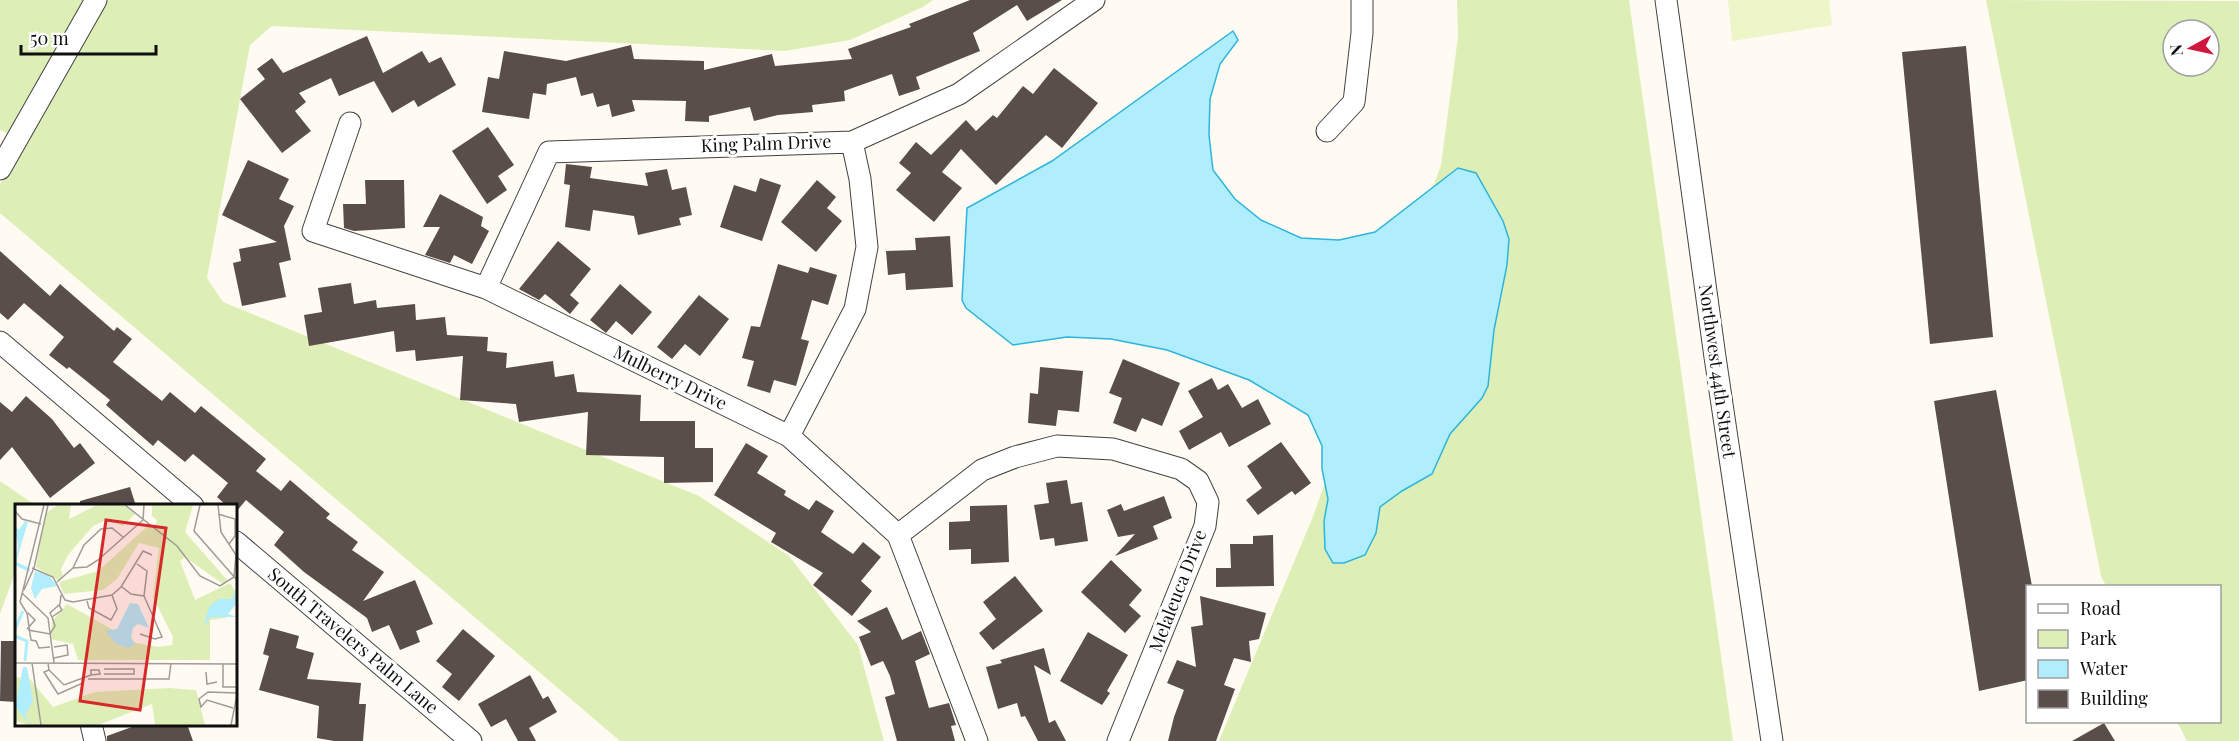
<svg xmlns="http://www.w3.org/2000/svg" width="2239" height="741" font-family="'Playfair Display',serif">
<rect width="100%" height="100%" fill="#fffaf2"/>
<path fill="#ddefb6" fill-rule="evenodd" d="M0,0H933L923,7L850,40L785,51L272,26L250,45L207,278L223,302L699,496L789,556L858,645L884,741H620L0,213V184L24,140L0,130Z
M1457,0H1629L1733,741H1219L1312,519L1441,165L1458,37Z
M1986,0L2239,1V741H2187L2177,722H2220V586H2106L2101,576ZM2173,30H2209V66H2173Z
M0,481L35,505L16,506V570L0,614Z"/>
<path fill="#edf5c9" d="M1728,0H1829L1832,25L1732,41Z"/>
<path fill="#b0edfd" stroke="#2eb4dd" stroke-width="1.5" d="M1233,31L1238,40L1220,64L1210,99L1209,135L1213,170L1235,199L1261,220L1301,238L1339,240L1375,232L1458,168L1476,173L1503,221L1509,239L1507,265L1494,330L1488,386L1482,398L1450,434L1432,474L1402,491L1380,507L1376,533L1365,555L1344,563H1333L1325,549L1324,521L1328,499L1322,469V446L1308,415L1249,380L1167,350L1111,339L1067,337L1013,345L966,308L962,300L967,208L1052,161Z"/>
<path fill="#5a4e4a" d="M970,0H1062L1027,21L1017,5L973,33L980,51L916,77L920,89L899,96L892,74L844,91L845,101L812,105L813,112L778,115L754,121L750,107L709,116V122L685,121L686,101L632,100L635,111L612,117L609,104L597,107L593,93L581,96L576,77L547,84L546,95L533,93L529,119L482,112L488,77L499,79L504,51L566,61L631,45L634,59L704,61V70L772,54L775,66L852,59L848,49L911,27L909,24Z
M367,36L383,73L422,51L429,63L441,57L456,85L418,107L414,100L392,113L374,81L339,96L331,78L299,93L306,102L295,111L311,131L282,153L240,99L265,79L257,69L272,58L283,73Z
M1966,46L1993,337L1930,344L1902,52Z
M1054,68L1098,103L1062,148L1046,135L996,185L961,149L942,172L962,188L934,222L896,190L911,173L899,163L916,142L931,155L966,120L976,131L993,115L997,118L1023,86L1033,94Z
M488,127L514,165L498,176L507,190L487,204L452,151Z
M248,160L289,179L279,199L294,206L284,226L291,260L279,263L286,297L242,306L233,263L241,261L239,249L277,242L222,215Z
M566,164L592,167L590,178L648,186L645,173L667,169L672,190L686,187L692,215L679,218L681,225L638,235L634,216L593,210L590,231L565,227L570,185L564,184Z
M760,178L781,185L762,241L720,227L734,185L756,192Z
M365,180H404L405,228L354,231L344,228L343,204H366Z
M817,180L836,197L827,208L842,221L816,252L781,222Z
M440,194L483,217L481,226L489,231L472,264L454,255L450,263L425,255L440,227H423Z
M950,236L953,287L906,290L905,273L888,275L886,251L916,250L915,238Z
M558,241L591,269L570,295L579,303L570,314L545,294L539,300L519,289Z
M0,251L50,296L60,284L114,331L117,327L132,339L113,362L162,401L170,392L195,413L201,406L266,459L256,471L281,491L290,480L330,514L326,518L358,542L352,550L384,572L363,601L415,580L433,624L416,631L420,642L400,650L389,625L372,632L367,618L304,572L274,545L284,532L246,500L236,512V506H227L217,497L228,483L193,454L185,462L158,440L153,446L131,427L106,405L110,400L69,367L67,369L49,355L64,337L24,303L8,320L0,313Z
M778,264L808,273L810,267L837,275L828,305L812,300L801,339L809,341L796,386L774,380L770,393L747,386L754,361L742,358L751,326L760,327Z
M351,283L354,304L376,300L377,308L415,304L416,320L445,317L447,335L488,337L487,351L507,353L506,368L553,361L555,377L574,374L577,392L641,395L640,421H695V448H713V482L664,483V457L586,455L588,412L519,422L516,404L460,400L463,356L416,361L415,350L396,352L394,331L309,346L304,315L322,312L318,288Z
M620,284L652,312L632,335L616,321L606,333L590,320Z
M699,295L729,319L700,356L685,344L672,359L657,347Z
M1123,359L1180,383L1162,426L1142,418L1136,432L1113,423L1122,398L1109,393Z
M1040,367L1083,371L1079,412L1058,410L1056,426L1028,423L1030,393L1038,394Z
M1212,378L1218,390L1228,384L1242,408L1258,399L1271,424L1229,447L1221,432L1189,450L1179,431L1203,417L1188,391Z
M1996,390L2032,586H2028V680L1979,691L1934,401Z
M26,396L52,419L74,448L80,443L95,463L50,498L12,447L0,460V402L12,412Z
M1281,442L1311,483L1295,495L1292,491L1258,515L1246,500L1262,488L1247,466Z
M746,443L768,456L757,473L786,491L784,495L809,510L816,500L834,511L821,532L853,554L863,542L881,557L861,581L872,591L852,616L813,585L823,573L771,542L776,533L714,495Z
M1067,480L1071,504L1082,502L1088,541L1055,546L1054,538L1040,540L1034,505L1049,503L1046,483Z
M130,487L136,506H80V501Z
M1164,496L1172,518L1153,526L1158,539L1115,556L1135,534L1118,537L1107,510L1121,504L1124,511Z
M1007,505L1009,562L971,564V549L949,550V522L970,521V506Z
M1273,535L1274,586L1216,587V568H1231L1230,544H1253V536Z
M1111,560L1142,590L1129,605L1141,616L1125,633L1081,592Z
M1015,576L1043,611L993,650L979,633L996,619L983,602Z
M1200,596L1266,613L1259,639L1249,641L1251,662L1234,658L1224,685L1235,689L1216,741H1168L1174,717L1184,690L1167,683L1177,660L1196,667L1191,627L1203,625Z
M887,607L902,640L921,631L930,654L915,661L929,708L949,703L956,725L951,726L955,741H897L885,697L895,694L890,676L883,661L871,666L859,637L871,632L857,621Z
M270,628L299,636L296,648L314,653L307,679L361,683L359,704H366L363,741H334L317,738L319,706L259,690L269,656L263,654Z
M463,629L495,656L459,701L442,687L452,674L436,661Z
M1088,632L1128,655L1107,691L1110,693L1102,705L1060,681Z
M1,641H16V702L0,701Z
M1044,648L1051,675L1034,665L1049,723L1055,720L1066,741H1038L1025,716L1021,717L1017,703L998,709L986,667L1002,663L1000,660Z
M530,675L543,699L548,696L557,712L529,728L536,741H518L506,719L491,727L478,704Z
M2104,723L2115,741H2072Z
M140,724H187L193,741H107V736Z"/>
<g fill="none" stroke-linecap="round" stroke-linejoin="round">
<defs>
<path id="minor" d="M1666,0L1715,357L1772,741
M350,123L313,231L486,288L789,436L898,535L977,741
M1327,131L1354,102L1362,33V0
M0,169L96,0
M486,288L549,152L852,142L959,94L1094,0
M0,342L193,506
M789,436L855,309L867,247L860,179L852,142
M898,535L982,470L1015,457L1057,446L1113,449L1181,469L1198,481L1208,502L1205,526L1118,741
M236,542L471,741
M91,724L95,741"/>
</defs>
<use href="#minor" stroke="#424242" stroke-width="23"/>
<use href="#minor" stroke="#fff" stroke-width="21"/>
</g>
<g text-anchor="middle" stroke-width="6" stroke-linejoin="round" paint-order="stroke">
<g font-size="18" fill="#0f0f0f" stroke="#fff">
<text transform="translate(766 144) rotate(-2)" y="6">King Palm Drive</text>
<text transform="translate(1717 371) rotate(82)" y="6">Northwest 44th Street</text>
<text transform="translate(670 378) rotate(26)" y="6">Mulberry Drive</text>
<text transform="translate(1178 591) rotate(-69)" y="6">Melaleuca Drive</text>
<text transform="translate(353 641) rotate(40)" y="6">South Travelers Palm Lane</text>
</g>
</g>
<g transform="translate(15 504)">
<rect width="222" height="222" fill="#fffaf2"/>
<path d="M43,1H56L54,15L82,1H108L120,10L108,22L91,16L78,22L53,51L46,65L48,72L43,76L21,63L31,9ZM137,1H178L170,28L213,77L208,80L170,53L165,57L180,96L215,79L222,90L210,114L195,116V156H63L58,140L36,135L37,117L52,100L121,139L143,143L157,141L158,133L138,93L144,44L124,39L102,75L88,86L49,90L44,78L83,67L134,21L139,24L142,16L137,12ZM0,173L15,175L38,203L80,188L154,184L181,186L190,221H140L137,200L83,221H14L0,217Z" fill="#ddefb6"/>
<path d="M10,17L13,18L1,58L15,64L14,68L0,61L3,42L0,22L4,26ZM20,67L34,72L42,82L27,85L20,95L16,84ZM222,82V99L213,110L222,113H196L189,122L194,103L204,95H217ZM115,99L123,100L134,124L123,120L118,124L116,133L120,140L114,144L101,140L90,127L102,125ZM8,163H12L18,197L10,211L16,221L0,203Z" fill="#b0edfd"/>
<path fill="none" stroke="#b0edfd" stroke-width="3" d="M0,125L8,107M0,132L12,137L10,157"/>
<path fill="none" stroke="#9f9c97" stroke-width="1.5" d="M110,1L162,42L185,72L205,82L219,73L221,51L206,28L203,1M185,1L179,27L222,76M0,7L7,15L26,20M203,10L220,15V32L214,40M122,60L132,67L129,92L147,133L140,135L125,130M17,64L38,73L50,96L58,98L97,91L106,83L128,47L137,51M58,64L69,41L86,25L97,24L108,33M42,78L58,64L72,63L83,56L128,16L129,1M107,83L116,90L129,92M9,86L19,64L33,1M7,89L33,114L39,159M72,97L74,104L96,116L102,105L97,91M5,98L29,1M5,98L12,109L16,136L21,137L24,144L35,143M44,101L47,106L37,113L35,109L45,100L46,91M12,125L20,116L13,109M13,126L35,130L40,122L37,113M39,154L53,151L52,141L39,143M0,159L222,160M17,159L26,221M33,159L34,166L29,168L43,190L68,179L69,173M208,160V183H222M34,166L49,181L76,171M84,166L85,170L76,171V166ZM191,168L192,180L202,178M89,170H119V165H89M73,175H154L156,159M218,204L192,196L186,203L184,195L193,188L222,189M216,221L222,191"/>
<path fill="#d62828" fill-opacity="0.15" stroke="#d62828" stroke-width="3" d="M91,16L151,24L125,206L65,197Z"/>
<rect width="222" height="222" fill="none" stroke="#0f0f0f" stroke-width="3"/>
</g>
<rect x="2026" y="585" width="195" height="138" fill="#ffffff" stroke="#9f9f9f" stroke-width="1.5"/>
<rect x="2038" y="604" width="30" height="9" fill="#ffffff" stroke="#9f9f9f" stroke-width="1.5"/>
<text x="2080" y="615" font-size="18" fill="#0f0f0f">Road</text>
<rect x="2038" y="630" width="30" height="18" fill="#ddefb6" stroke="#9f9f9f" stroke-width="1.5"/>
<text x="2080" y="645" font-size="18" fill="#0f0f0f">Park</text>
<rect x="2038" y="660" width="30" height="18" fill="#b0edfd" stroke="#9f9f9f" stroke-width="1.5"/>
<text x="2080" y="675" font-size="18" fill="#0f0f0f">Water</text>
<rect x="2038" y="690" width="30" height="18" fill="#5a4e4a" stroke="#9f9f9f" stroke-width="1.5"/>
<text x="2080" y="705" font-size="18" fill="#0f0f0f">Building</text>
<g transform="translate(2191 48) rotate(262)"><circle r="28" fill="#ffffff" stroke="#9f9f9f" stroke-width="1.5"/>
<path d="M0-4.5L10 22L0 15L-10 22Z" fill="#d1163e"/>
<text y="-9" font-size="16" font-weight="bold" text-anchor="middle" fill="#0f0f0f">N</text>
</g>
<path d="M21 45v9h135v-9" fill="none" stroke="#0f0f0f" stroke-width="3"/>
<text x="30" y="45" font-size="18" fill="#0f0f0f" stroke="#ffffff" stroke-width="4.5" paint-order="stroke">50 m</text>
</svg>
